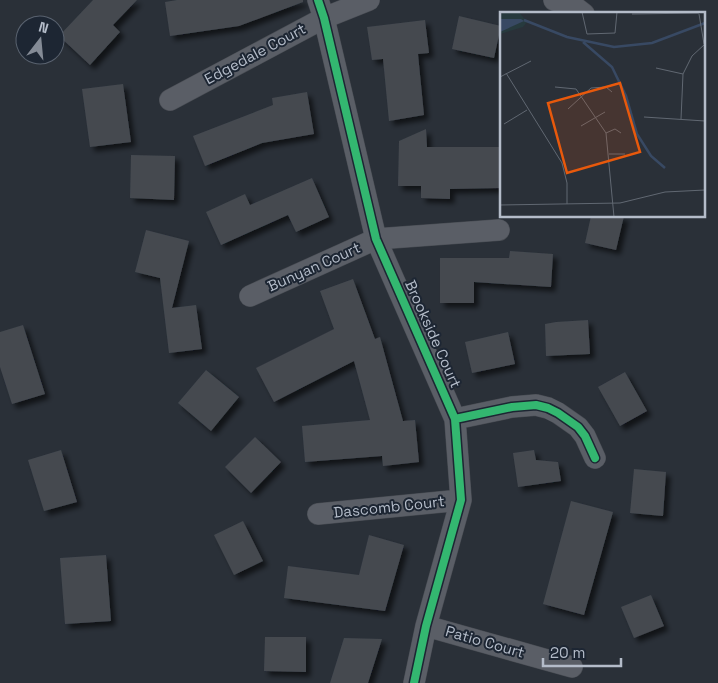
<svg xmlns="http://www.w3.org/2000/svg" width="718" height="683" font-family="'Space Grotesk',sans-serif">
<defs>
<filter id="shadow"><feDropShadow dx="4.5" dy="4.5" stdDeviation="2.5" flood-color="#0009"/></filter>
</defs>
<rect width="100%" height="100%" fill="#2a3038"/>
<path fill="#444950" filter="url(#shadow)" d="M93,0H137L113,25L120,32L90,65L59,36Z
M177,0H303V2L239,26L170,36L165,2Z
M459,16L501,26L494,58L452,49Z
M425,20L429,53L418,54L424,115L389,121L383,59L372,60L367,27Z
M123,84L131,142L90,147L82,89Z
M307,92L314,134L262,143L205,166L193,136L273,105L272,98Z
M426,129L427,147H502V188L450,189V199L421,198V186H398L399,141Z
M131,155L175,156L174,200L130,198Z
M312,178L329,217L296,232L288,215L221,245L206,212L245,194L250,205Z
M591,216H624L616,250L585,243Z
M146,230L189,241L172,308L196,305L202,349L169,353L160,278L135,272Z
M510,251L553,254L551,287L474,282V303H440V258H509Z
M353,279L375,339L380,337L403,421L415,420L419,462L383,466L382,456L305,462L302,426L370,420L354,361L274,402L256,368L334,329L320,291Z
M588,320L590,354L546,356L545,324L556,322Z
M23,325L45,394L12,404L0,367V332Z
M508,332L515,364L472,373L465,342Z
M206,370L239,397L211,431L178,403Z
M625,372L647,411L620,426L598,387Z
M255,437L281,462L251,493L225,467Z
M61,450L77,502L44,511L28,460Z
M534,450L536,460L558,462L561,481L518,487L513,453Z
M634,469L666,472L663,516L630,513Z
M571,501L613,512L584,615L543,604Z
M243,521L263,561L234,575L214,535Z
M369,535L404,545L385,611L284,598L288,566L359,575Z
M106,555L111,621L65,624L60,558Z
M651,595L664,626L634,638L621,607Z
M265,637H306V672L264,671Z
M344,638L382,639L368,683H330Z"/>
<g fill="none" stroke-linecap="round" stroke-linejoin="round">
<defs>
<path id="minor" d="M318,0L324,18L376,239L455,419L461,500L426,626L414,683
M554,0L575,7L584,14
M170,100L324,18L369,0
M250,296L376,239L499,230
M455,419L512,407L536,405L548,408L558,413L578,427L585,436L595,458
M318,514L461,500
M426,626L572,667"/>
</defs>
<use href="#minor" stroke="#484c53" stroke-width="22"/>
<use href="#minor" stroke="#5a5e66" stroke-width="21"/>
<defs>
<path id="cycleway" d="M318,0L324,18L376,239L455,419L461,500L426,626L414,683
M455,419L512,407L536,405L548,408L558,413L578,427L585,436L595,458"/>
</defs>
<use href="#cycleway" stroke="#1d2633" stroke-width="11"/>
<use href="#cycleway" stroke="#33b770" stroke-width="8"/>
</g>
<g text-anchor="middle" stroke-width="4" stroke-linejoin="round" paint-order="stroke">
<g font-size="15" fill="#b4bcc9" stroke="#1d2633">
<text transform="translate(255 54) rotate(-28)" y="5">Edgedale Court</text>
<text transform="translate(314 267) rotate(-24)" y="5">Bunyan Court</text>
<text transform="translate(433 334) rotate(66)" y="5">Brookside Court</text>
<text transform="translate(389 507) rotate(-6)" y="5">Dascomb Court</text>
<text transform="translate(485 642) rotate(16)" y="5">Patio Court</text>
</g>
</g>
<g transform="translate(500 12)">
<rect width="205" height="205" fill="#2a3038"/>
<path d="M6,0H19L27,10L23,15L0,22V2Z" fill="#273a3e"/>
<path d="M0,7H21L24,9L0,20Z" fill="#384963"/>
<path fill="none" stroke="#384963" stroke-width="2.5" d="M24,8L67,25L114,35L152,31L205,11M83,30L112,55L126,84L137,122L151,144L165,156"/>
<path fill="none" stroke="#616872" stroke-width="1" d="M82,0L87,22L115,21L117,0M132,2L199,1M199,2L204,32M156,56L183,62M6,61L62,151L67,171V192M0,65L31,49M55,75L76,77L106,121L114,205M68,97L91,76L106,75L112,80M144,105L205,109M181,107L183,62L192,44L205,32M4,112L27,98M81,114L105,100M106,121L115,117L121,121M109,142H125M0,193L120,191L165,180L205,178"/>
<path fill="#e8590c" fill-opacity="0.15" stroke="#e8590c" stroke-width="2.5" d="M120,71L140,140L67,161L48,91Z"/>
<rect width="205" height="205" fill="none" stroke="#b4bcc9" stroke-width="2.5"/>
</g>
<g transform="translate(40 40) rotate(16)"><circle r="24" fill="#1d2633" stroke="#59626f"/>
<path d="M0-4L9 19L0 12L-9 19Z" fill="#848b96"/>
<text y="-8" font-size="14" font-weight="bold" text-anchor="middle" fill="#b4bcc9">N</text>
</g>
<path d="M543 658v8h78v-8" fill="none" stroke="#b4bcc9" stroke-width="2.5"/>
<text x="550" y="658" font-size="15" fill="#b4bcc9" stroke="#1d2633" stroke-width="4" paint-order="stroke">20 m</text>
</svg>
